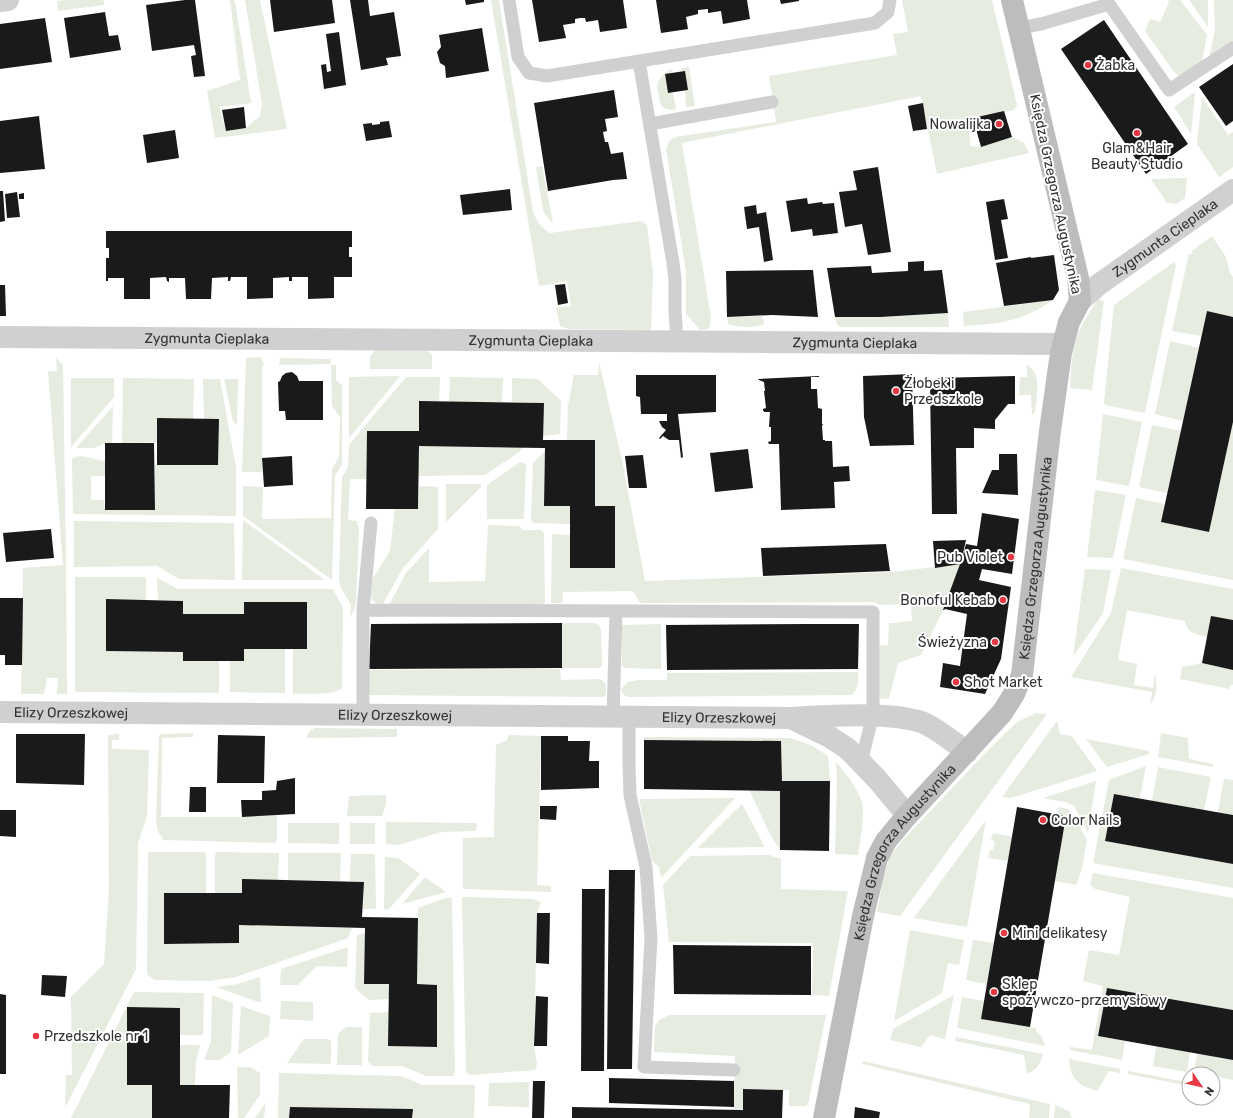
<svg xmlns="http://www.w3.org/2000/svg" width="1233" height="1118" font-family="Rubik,sans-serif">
<rect width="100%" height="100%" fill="#fff"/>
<path fill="#e6ecdf" d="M64,0H104V5L58,11L57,1Z
M230,0H234L236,7L251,103L219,107L226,131L246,128L260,116L262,104L245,0H260L287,129L215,138L207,91L240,80Z
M491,0H499L533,212C537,221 541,228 550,233L641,221L647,225L653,272L651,330L568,329L560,326L556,308L571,306L567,281L539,286Z
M902,0H992L1017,105L1014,110L969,119L970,146L981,147L1012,137L1024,143L1029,153L937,174L921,96L682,143L711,317L709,329L700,330L686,314V271L666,149C669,139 673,137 682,136L776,122L769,76L897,55L893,34L908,32Z
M1168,0H1180L1207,35L1201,67L1181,77L1174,72L1145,31L1150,19L1160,22L1169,2Z
M1189,0H1208V27Z
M1214,0H1233V45L1208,63L1215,30Z
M689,67L695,106L686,107L685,91L687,90L685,71L682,72L681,68Z
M672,69V73L665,75L668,93H673L676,109C664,111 660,108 659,96C658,93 657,89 657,86C658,78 665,72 672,69Z
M1195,92L1191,134L1174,107Z
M1202,97L1228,135L1233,132V167L1219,177L1197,144Z
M542,166L553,223L548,218L543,211L536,167Z
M1187,178L1185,198L1176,204L1167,203L1151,179Z
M1212,236L1226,257L1230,273L1233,277V317L1207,311L1201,336L1172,331L1189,253L1190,255L1193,253L1192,251Z
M1174,262L1176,265L1145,413L1105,405L1104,402L1114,305Z
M1098,299L1104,301L1092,390L1070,388C1071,372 1071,356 1076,341C1080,325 1090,312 1098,299Z
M1053,300C1023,321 1000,324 964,326L963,312Z
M948,313L949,327H840L837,324L835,317H880Z
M762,316L764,324C754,329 738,327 728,324L727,317Z
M1170,341L1199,348L1183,421L1155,414Z
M376,350L428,351L432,355V369H370V356Z
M261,357L264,365L262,366V472H242L246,358Z
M56,358L63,365L66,565L67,694H57L58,678H47L44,694H21L23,568L63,565L48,371H57Z
M280,358L330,359L331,364L279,365Z
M599,362L622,460L645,581L892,572L960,564L943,610L921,655L898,663L889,699L879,698L878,646L888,645L889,623C894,624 905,621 912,621L911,604L879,605L874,602L642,603L639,602L635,594L632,591L563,592L562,603H551L552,534L570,535V568H615V507L595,506V440H567L568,405L574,375H598Z
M331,365H336V380L342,385V464L335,476L332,580L243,516V486L263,487L262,519L331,518L332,469L339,457L340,417L332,406Z
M1027,365C1043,374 1036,397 1035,412L1032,415L1031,395H1019L1020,377H1027Z
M400,376L349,438V377Z
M406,377H440L439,401L419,431H367V479H350L348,520L357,521L359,532L356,602L354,610L350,617L351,605L341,588L339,580L342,477L348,467L349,445Z
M450,377L503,378L502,402H449Z
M71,378H114V397L71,447Z
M123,378L194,379L193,419L157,418V442L122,443Z
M512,378L538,379L561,401L560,434L543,436V403L512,402Z
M203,379H220L236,467V516L73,514L72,459C81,452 95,461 105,461V476H91V500H104L105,510H155V465H218L219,419H204Z
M224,379H238L237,425L233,421Z
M113,406L112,443H105L94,448H76Z
M1103,414L1142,422L1129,486L1096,480Z
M1233,422V580L1123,559L1136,498L1165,504L1161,522L1209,532Z
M1152,425L1181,431L1167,493L1139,487Z
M419,446L524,447L515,455L485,475L418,476Z
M545,451L544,506H570V524L533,523L531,520L533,463Z
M520,462L526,464L524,519H487V486L490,483Z
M446,484H481V487L446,522Z
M419,486L438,487V529L403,568L383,604H377L372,600L371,594L372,580L390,551L395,509H418Z
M1095,490L1126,495L1113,558L1087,557Z
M243,520L325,580H242Z
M74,521L234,523L235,580L179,579L157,566L74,567Z
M488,525L519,526L523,530H541L544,533L545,602L543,604L389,605L406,573L429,548V582L485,581Z
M1121,568L1233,589V620L1207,637C1197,634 1186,633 1185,621L1127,610L1118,660L1137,664L1134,685L1153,688L1155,673C1157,683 1158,696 1150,704L1152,692L1071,677L1111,613Z
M1085,569L1111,570L1103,613L1073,657Z
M75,577H146V600H106V651L183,652V661H219V693L75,692Z
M157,578L178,589H333L343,608L342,688C334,696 305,693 293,694V649L307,648V602H244V614H183V601L158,600Z
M562,623H596L599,625L601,629L602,666L599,668H562Z
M661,624V669L624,668L622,665V625Z
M244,649H285V693L230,692V661H244Z
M1202,663L1233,670V685H1230V689L1180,679L1182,667Z
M560,669L561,680L599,679C607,682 606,687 606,694L604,697L370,695C365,688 365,676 370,670Z
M858,672C859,681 858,688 852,695L627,697L623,694L621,689L628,682L638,680H667V673Z
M1036,713L1047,714L900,916L877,912L882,885L889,858L902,841L993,745L1017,722Z
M1057,721L1060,734L1072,736L1097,771L1011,798L1002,797Z
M314,728L397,729V737L307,738L308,733Z
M193,733V737L162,738L161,817H242L277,815V839L275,843L164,840L158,832L156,820L159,737L161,734Z
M1161,733L1188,738L1189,759L1213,764V767L1158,757Z
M119,734V740H112V749L149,750L147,816L138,843L136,969L65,1108L66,1075H72L71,997L104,964L109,889L108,735Z
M509,735L541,736L537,885L551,886V892L463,889V838L494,837L496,745L507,740Z
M644,737L790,738L811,745L828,756L830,781H782L781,741L644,740Z
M1086,739L1149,751V754L1107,767Z
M836,762C845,772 858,789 862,802C865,815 860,841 858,855L835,854L837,779Z
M1146,766L1140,798L1114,794L1105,841L1233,864V888L1093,863L1109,780Z
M1158,767L1211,777L1204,810L1152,801Z
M1224,779L1233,780V815L1218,812Z
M1096,781L1088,833L1074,806L1066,802L1043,798Z
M749,790L780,791V850L771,836Z
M386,795V804L382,816H347L349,796Z
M735,798L661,878L659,867L652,861L639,799Z
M742,804L765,847L698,848Z
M1058,807L1068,809L1072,813L1087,840L1082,869L1076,885L1054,881L1066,816L1057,815Z
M986,820L967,927L914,918Z
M386,822L477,823L476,831L441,832L399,845L386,844Z
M288,823H339V844L288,843Z
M350,823H375V844H350Z
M993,833L1013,837L1008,861L988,858L990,850H993L995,841L991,840Z
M149,852H203L206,853V893L164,894V944L239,943V925L352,928L348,938L236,977L209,981L155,980L150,977L147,974L148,854Z
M217,852L279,853L278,880L242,879V893H215V855Z
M289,853H338L341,854L340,881L288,880V854Z
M351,854H375L376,909H363L364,882L350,881Z
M769,855L781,859V889L848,891L829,996L812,995L813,943L669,942L663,885L690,856Z
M385,857L398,858L420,874L389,909L384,910Z
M1093,873L1233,898V1010L1107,988L1098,1036L1125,1041L1122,1060L1070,1050V1047L1092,1050L1103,986L1083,981L1089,950L1119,955L1130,897L1095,889L1090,884Z
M425,877L446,892L402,904Z
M462,897L533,899L541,902L537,913L534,1046L537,1064L535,1070L470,1075L466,1072Z
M446,898H452L455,1072L453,1076H426L402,1066H373L368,1062L370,1013L389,1012V1046L437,1047V985L417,984L418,918V908Z
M910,930L964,940L959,965L948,963L942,993L894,1021Z
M365,933L364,984H389V999L369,1000L355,988L357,935Z
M973,940L994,943L987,984L966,980Z
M348,947L347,967L317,966L298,985H280L281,969Z
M260,977L261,1003L216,987L238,984Z
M134,992L204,993L203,1035H180V1008H127V1085H152V1118H71Z
M212,995L233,1003L231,1052L220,1060H204L211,1041Z
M954,995L945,1039L930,1035L921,1047L890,1040L893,1029Z
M962,997L984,1001L981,1019L1036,1028V1031L1042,1037L1045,1046L957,1028Z
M281,1001L313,1002V1021L280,1019Z
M241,1006L270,1016L269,1036L238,1055Z
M669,1015H826L808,1104L806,1106H789V1090L743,1089V1109H734L735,1056L654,1052L655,1026L659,1020Z
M346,1027H362V1065H337L338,1034Z
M956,1037L1043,1054C1040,1064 1037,1070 1027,1074L1024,1055L955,1041Z
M304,1039H328L331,1041V1063L329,1064L287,1063Z
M180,1045H200L196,1061L195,1085H180Z
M1156,1046L1190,1052L1187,1072L1153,1066Z
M1197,1053L1233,1060V1080L1213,1076V1074L1194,1073Z
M1069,1059L1120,1069V1073L1109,1071L1097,1091C1079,1086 1070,1079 1069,1059Z
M863,1061L1050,1104L1049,1118H1029L1030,1104L862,1064Z
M237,1067H250L260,1073V1095L244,1118H238Z
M1128,1071L1186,1082L1185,1085L1128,1074Z
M279,1073L401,1076L423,1085H475L474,1118H412V1109L290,1107L289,1118H278Z
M529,1082V1107L488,1106L489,1083Z
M266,1102L264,1118H255Z
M1055,1105L1069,1111L1072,1118H1054Z"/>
<path fill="#1a1a1a" d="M185,0H195L205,76L194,77L191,56L196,55L194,45L152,51L146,5Z
M270,0H332L335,23L274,32Z
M350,0H368L370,16L394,12L401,56L386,58L388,65L361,70Z
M465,0H484V2L466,5Z
M532,0H623L627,28L600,32L598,20L586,22L585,18H580L575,19V23L563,25L566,38L539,42Z
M656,0H747L750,19L723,24L721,11L708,13V9L698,10V14L686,17L688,29L661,33Z
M780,0H799V1L781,4Z
M105,12L109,36L118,35L121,50L70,58L64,18Z
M45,18L52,62L0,69V24Z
M1104,20L1188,144L1146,174L1061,49Z
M482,28L489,71L446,78L445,66L440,63L437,52L441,47L439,35Z
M339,32L346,85L324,89L321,65L326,64L327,72L331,71L326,34Z
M1233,64V121L1226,126L1199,87Z
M685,71L688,90L668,93L665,74Z
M614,90L618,117L605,119L607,131L603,132L605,142H608L611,154L623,152L627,179L613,180L548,191L534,103Z
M923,103L927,129L913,131L908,106Z
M244,107L246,128L226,131L222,110Z
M1004,111L1012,137L981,147L973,118Z
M39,116L45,169L0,173V121Z
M389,121L392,137L366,141L363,124L372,123V125L380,124V122Z
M175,130L179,158L147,163L143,135Z
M878,167L891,252L868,255L862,224L845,227L839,192L857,190L853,171Z
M510,189L512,210L463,215L460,195Z
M0,191H3L5,221L0,222Z
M17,192L20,217L7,218L5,194Z
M24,193V199H19V194Z
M807,198L808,204L822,202L823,204L834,203L838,233L813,236L812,229L791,232L786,201Z
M1004,199L1008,219L1001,220L1008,258L995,260L986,202Z
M756,205L757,214L766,212L773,260L764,262L759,227L747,229L744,207Z
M106,231H352V247H349V257H352V277H334V298L308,299V277H292V281H289V277L273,278V298L247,299V277H231L230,281H228V277L212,278L211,299H186L185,278H169V282L167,281L166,277L150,278V299H124V278H108V281H106V258H109V248H106Z
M1054,255L1059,290L1053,300L1004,306L996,263L1031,257V258Z
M924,261V271L942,270L948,313L880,317H835L827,268L871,266L872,273L908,271V262Z
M813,270L818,317L772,315L727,317L726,271Z
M565,284L568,303L558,305L555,285Z
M0,285H5L6,316H0Z
M1207,311L1233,317V422L1209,532L1161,522Z
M292,372L297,376L299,381H323V420H286L285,411H279L278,382L280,381L282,376L286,373Z
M912,374L914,445L870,446L864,417L863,376Z
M636,375H716V412L678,414L683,457L681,458L679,440H669L663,436L660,439L659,438L666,430L662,427L659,421H667V414H641L640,397L636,396Z
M819,376V377H811V389H817L818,408L822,409V424H823L822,426L823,440H825V441H832L833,467L849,466L850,481L834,482L835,508L781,510L779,444H769L768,442L771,441V427H769L770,412H764V411H763V409L766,408L764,391H765L764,382L759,380L758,379Z
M1015,376V404H1008L995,420V429L974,428V448H956L957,514H932L930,385L936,386V378Z
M419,401L544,403L543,440H595V506H615V568H570V506H544L545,448L419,446L418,509H366L367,431H419Z
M157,418L219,419L218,465H157Z
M105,443H154L155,510H105Z
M748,449L753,488L715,492L710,453Z
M999,454H1017L1018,495L982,493L992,470H999Z
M643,455L647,488H629L625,456Z
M292,456L293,485L264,487L262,458Z
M982,513L1019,519L1012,574L982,569L979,580L1011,587L1001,659L985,694L940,687L943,663L960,666L967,614L945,609L944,610H943L960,564L935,568L933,541L966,540L961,562L966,544L977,546Z
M51,529L54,558L6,562L3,533Z
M886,544L890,571L763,576L761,548Z
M0,598H23L22,665H5V655H0Z
M106,599L183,601V614H244V602H307V649H244V661H183V652L106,651Z
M1211,616L1233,620V670L1202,663Z
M562,623V668L369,669L371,624Z
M810,624H859L858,669L667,670L666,625Z
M16,734H85L84,785L16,783Z
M218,735L265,736L264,783H217Z
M541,736H568V741H590L589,761H599V788L541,790Z
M644,740L781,741L782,781H830L829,851L780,850V791L644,789Z
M295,778V814L242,817L241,800H262V791L276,790L277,781Z
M190,787H206V812H189Z
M1114,794L1233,815V864L1105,841Z
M540,806H557L556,820L540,819Z
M1017,807L1066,816L1030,1027L981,1019Z
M0,810H16V837L0,836Z
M609,870H635L632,1069H607Z
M242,879L364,882L362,917L418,918L417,984L437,985V1047L388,1046L389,984H364L365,928L239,925V943L164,944V893H242Z
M582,889H605L604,1071H581Z
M537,913H550L549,964L536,963Z
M673,945L811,946V995L674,994Z
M42,975L67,976L65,997L41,995Z
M1107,988L1233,1010V1060L1098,1036Z
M0,994L6,995V1074H0Z
M536,996L548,997L547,1046H534Z
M127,1007L180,1008V1085H230L229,1118H152V1085H127Z
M609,1078L734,1081V1107L609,1103Z
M533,1081H545L544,1118H532Z
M743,1089L783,1090L782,1118H572V1107L743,1110Z
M290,1107L413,1109L412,1118H289Z
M855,1107L880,1112L879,1118H854Z"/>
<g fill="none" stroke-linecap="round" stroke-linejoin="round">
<path stroke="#d0d0d0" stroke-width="13" d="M509,0L518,57L529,73L547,76L875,23L888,12L890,0
M1019,28L1041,24L1109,4L1169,90L1233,48
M639,61L673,263L675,279V310L677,342
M650,124L772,102
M363,610L873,612V715L861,762
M363,715V610L371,523
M613,717L616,611
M629,717V765L630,795L646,867L651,938L644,1067L734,1070"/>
<g stroke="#d0d0d0" stroke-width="22">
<path d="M0,1L8,0"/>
<path id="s1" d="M1080,301L1098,285L1233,190"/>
<path id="s2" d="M0,337L1063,344"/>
<path id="s3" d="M0,712L790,718C822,716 853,714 885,716C898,717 911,718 924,723C939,730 953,742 967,752"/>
<path d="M793,719L830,737L848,749L877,779L907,815"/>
</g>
<path stroke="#bdbdbd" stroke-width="22" id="s4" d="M824,1118L863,916L877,858L886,841L905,818L1002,713L1014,694L1022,675L1050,431L1061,353L1069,322L1080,301L1078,278L1012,0"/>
</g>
<g fill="#e63946" stroke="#fff" stroke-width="1.5">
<circle cx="1088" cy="65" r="4"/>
<circle cx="999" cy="124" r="4"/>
<circle cx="1137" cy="133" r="4"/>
<circle cx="896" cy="391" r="4"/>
<circle cx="1011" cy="557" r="4"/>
<circle cx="1003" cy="600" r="4"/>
<circle cx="995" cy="642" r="4"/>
<circle cx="956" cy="682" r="4"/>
<circle cx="1043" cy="820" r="4"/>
<circle cx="1004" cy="933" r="4"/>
<circle cx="994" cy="992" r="4"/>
<circle cx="36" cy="1036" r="4"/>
</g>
<g text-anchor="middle" stroke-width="4" stroke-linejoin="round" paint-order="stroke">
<g font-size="14" fill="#333" stroke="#fff" text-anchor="start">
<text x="1096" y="70">Żabka</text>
<text x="991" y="129" text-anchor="end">Nowalijka</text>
<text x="1137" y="153" text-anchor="middle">Glam&amp;Hair<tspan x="1137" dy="16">Beauty Studio</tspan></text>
<text x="904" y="388">Żłobek i<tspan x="904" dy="16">Przedszkole</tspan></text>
<text x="1003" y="562" text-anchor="end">Pub Violet</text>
<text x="995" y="605" text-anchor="end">Bonoful Kebab</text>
<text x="987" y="647" text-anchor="end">Świeżyzna</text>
<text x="964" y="687">Shot Market</text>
<text x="1051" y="825">Color Nails</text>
<text x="1012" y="938">Mini delikatesy</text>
<text x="1002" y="989">Sklep<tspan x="1002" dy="16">spożywczo-przemysłowy</tspan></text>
<text x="44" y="1041">Przedszkole nr 1</text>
</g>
<g font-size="14" fill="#333" stroke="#fff">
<text transform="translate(1056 194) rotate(78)" y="5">Księdza Grzegorza Augustynika</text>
<text dy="5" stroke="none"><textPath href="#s1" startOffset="106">Zygmunta Cieplaka</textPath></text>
<text dy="5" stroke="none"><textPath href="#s2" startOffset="207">Zygmunta Cieplaka</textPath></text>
<text dy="5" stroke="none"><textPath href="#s2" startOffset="531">Zygmunta Cieplaka</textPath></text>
<text dy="5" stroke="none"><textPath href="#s2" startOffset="855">Zygmunta Cieplaka</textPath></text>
<text dy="5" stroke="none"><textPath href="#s4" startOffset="618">Księdza Grzegorza Augustynika</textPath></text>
<text dy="5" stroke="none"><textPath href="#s3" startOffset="71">Elizy Orzeszkowej</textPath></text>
<text dy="5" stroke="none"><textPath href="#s3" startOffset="395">Elizy Orzeszkowej</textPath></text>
<text dy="5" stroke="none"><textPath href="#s3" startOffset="719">Elizy Orzeszkowej</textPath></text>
<text dy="5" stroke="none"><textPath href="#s4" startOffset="283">Księdza Grzegorza Augustynika</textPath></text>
</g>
</g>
<g transform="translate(1201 1086) rotate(124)"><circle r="19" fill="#ffffff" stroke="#adadad"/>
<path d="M0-3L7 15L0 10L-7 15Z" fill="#e63946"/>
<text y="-6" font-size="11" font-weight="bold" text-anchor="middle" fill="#333333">N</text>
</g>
</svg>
